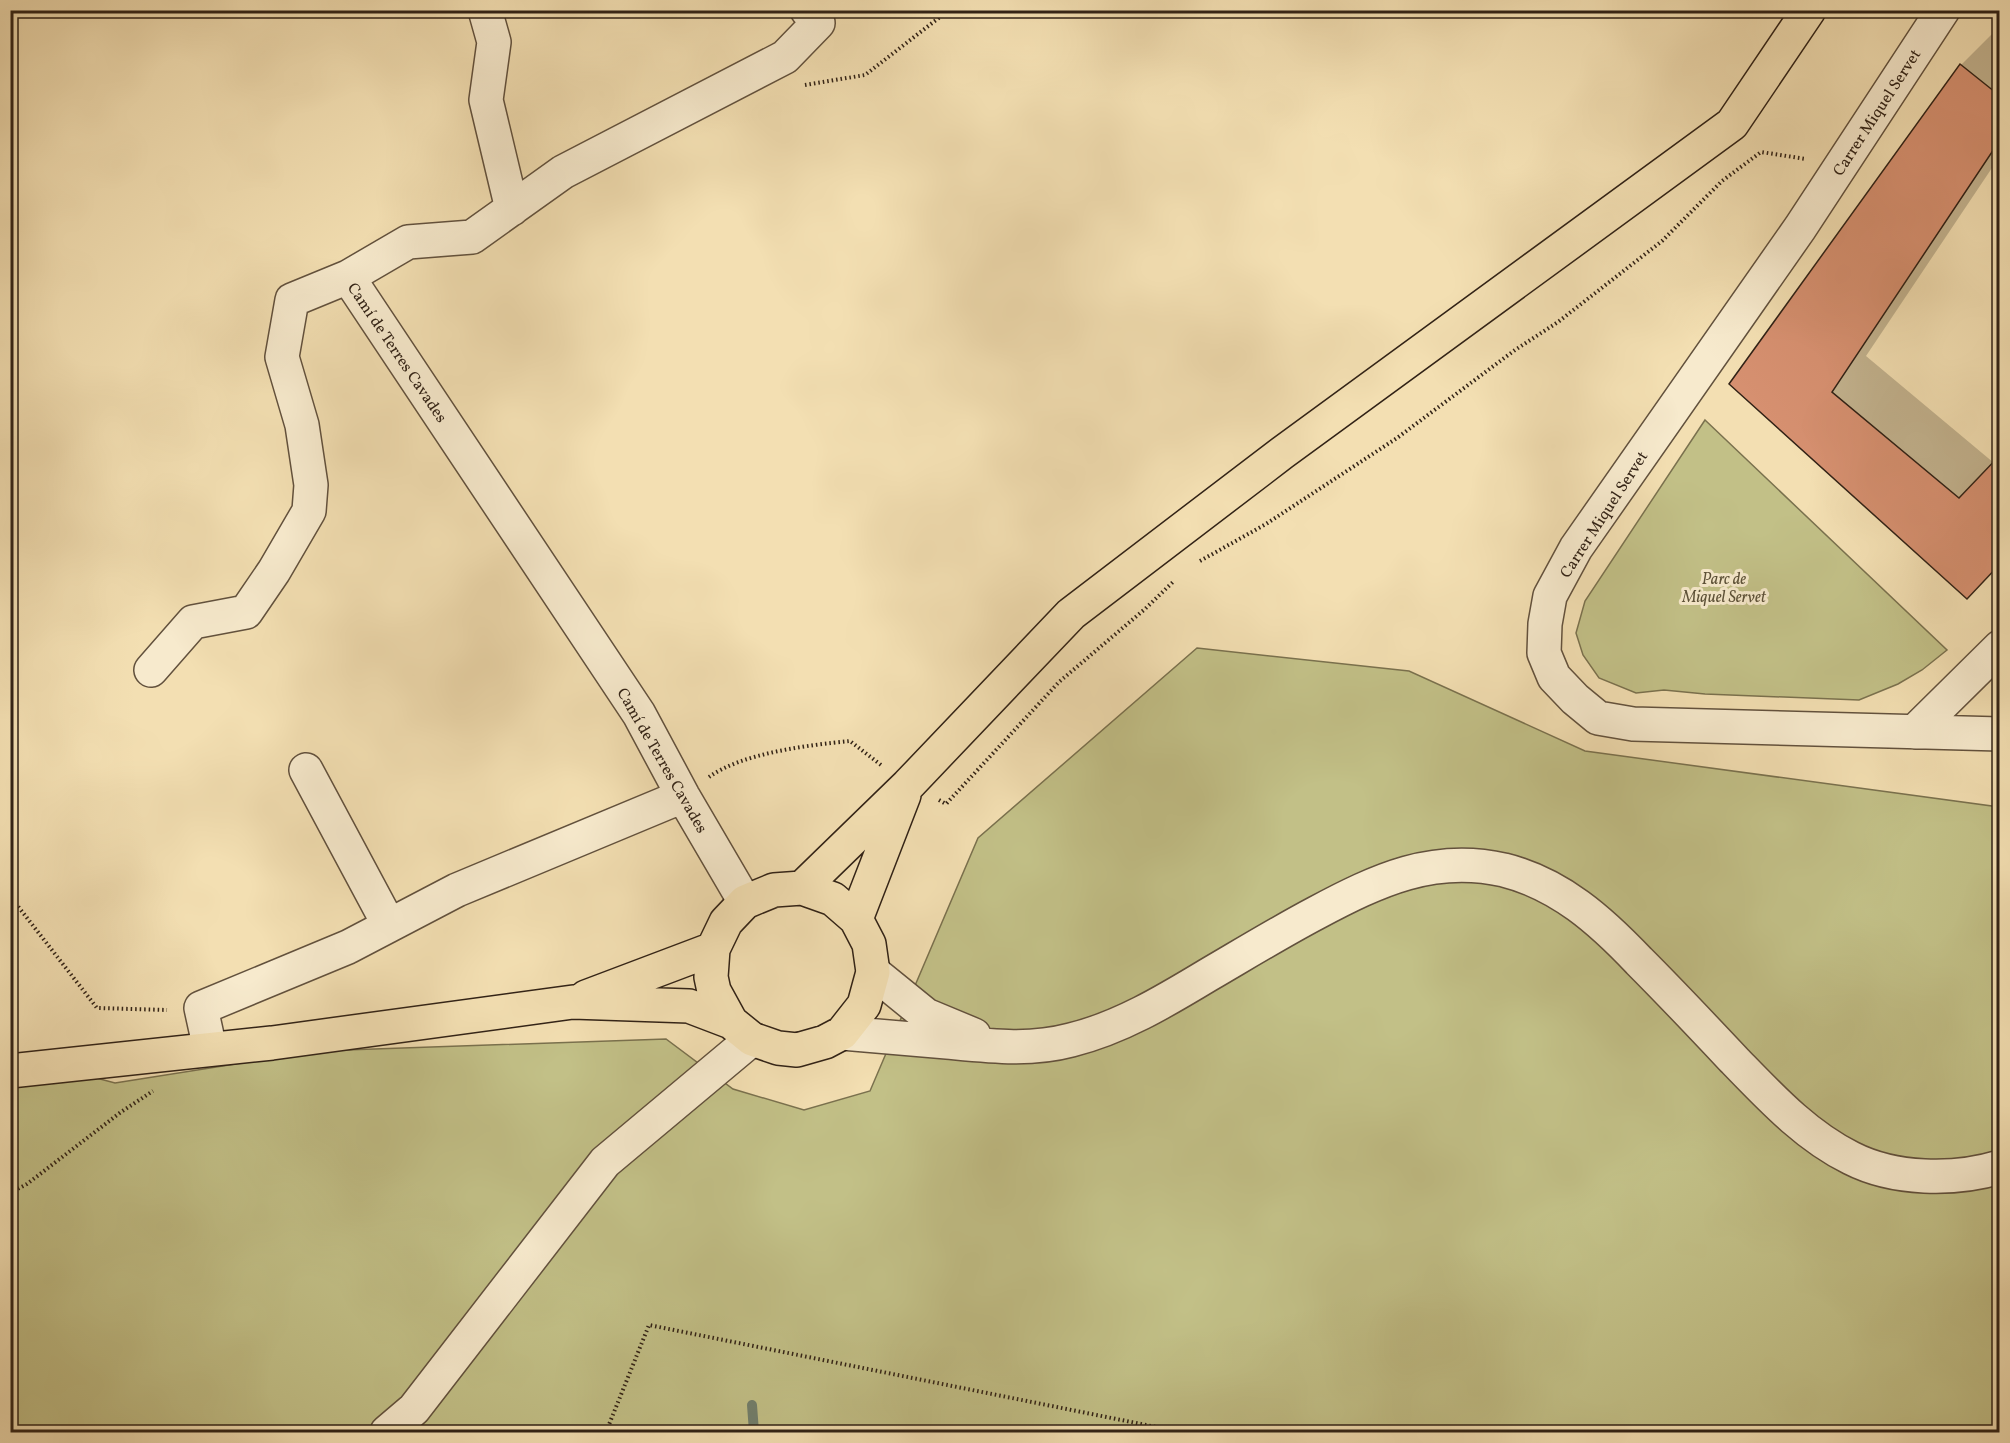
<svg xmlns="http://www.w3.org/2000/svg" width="2010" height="1443" font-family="Vollkorn,serif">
<rect width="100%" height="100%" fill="#f3dfb2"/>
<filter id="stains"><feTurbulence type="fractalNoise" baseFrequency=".00333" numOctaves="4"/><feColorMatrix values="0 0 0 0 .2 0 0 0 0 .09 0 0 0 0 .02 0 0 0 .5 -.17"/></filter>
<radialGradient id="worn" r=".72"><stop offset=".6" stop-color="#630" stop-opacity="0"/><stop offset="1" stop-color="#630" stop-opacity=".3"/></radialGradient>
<path fill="#c2c087" stroke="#7a714e" stroke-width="1.5" d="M1705,420L1947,650L1922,670L1898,684L1859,700L1705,694L1664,690L1636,693L1599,678L1583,655L1576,633L1585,601Z
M1197,648L1409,671L1585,751L1999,807V1432H11L10,1055L115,1083L317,1051L666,1039L733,1089L804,1110L870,1091L978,838Z"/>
<path fill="#0003" d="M1996,30L2000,33V156L1866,356L1994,463L2000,564L1731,384L1961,65Z"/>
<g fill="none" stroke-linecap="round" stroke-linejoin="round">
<path stroke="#727f6d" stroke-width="10" d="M752,1405L754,1432"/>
</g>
<path fill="#d69070" stroke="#312216" stroke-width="1.5" d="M1960,64L2000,96V140L1832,392L1959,498L2000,455V564L1967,599L1729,384Z"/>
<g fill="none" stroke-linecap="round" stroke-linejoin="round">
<defs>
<path id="minor" d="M485,10L494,42L486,100L512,209
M1943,10L1800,228L1576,548L1550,596L1545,624L1544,653L1554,677L1575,699L1598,718L1633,724L2000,734
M151,670L193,622L246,612L274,571L309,511L311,485L302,425L282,357L292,300L348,277
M1914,732L2000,647
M306,770L389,925
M745,902L683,796L639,714L348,277L408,242L472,237L563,172L785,57L818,23L807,10
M873,972L926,1015L974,1035
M842,1033C877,1036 912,1039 947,1042C989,1046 1030,1051 1071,1040C1120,1028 1165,1001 1208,975C1244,954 1280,932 1316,913C1378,880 1433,854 1504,870C1560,884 1601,921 1639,961C1672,994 1703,1027 1735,1061C1770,1097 1806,1136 1851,1158C1894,1180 1954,1181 2000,1167
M210,1049L201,1008L348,947L457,890L683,796
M387,1432L414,1409L605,1162L752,1039"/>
<path id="major" d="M802,888L908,785L1071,614L1282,453L1732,124L1809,10
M856,919L904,795
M586,997L713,949
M10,1071L272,1043L573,1002L689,1006L731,1022L752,1039L778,1048L797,1050L825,1042L842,1033L864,1005L873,972L869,944L856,919L833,899L802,888L774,890L745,902L726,922L713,949L711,977L714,991L731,1022"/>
</defs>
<use href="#minor" stroke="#62513d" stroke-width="36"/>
<use href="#major" stroke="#312216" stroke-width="36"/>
<path stroke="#312216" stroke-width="4" stroke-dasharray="1.5 3" stroke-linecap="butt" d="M805,85L865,75L949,10
M1200,561L1266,524L1397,438L1515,350L1558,322L1662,241L1722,181L1761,152L1806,159
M709,777C742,753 809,745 850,741L881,765
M939,800L946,804L1059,682L1145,609L1173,582
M10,896L97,1008L167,1010
M10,1193L27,1184L121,1112L153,1091
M606,1432L649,1325L1181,1432"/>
<use href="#minor" stroke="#f7eacd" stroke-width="33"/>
<use href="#major" stroke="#f3dfb2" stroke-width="33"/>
</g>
<g text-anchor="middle" stroke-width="6" stroke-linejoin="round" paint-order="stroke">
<g font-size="16" fill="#312216" stroke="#f7eacd">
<text transform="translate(1876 112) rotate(-57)" y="6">Carrer Miquel Servet</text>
<text transform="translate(398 352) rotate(56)" y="6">Camí de Terres Cavades</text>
<text transform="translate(1603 514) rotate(-57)" y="6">Carrer Miquel Servet</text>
<text transform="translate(663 760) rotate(60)" y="6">Camí de Terres Cavades</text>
</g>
<g font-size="16" font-style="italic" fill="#5c5138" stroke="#f7eacd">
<text x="1724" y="584">Parc de<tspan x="1724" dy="18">Miquel Servet</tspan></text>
</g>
</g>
<rect width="2010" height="1443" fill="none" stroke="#f3dfb2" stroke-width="36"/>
<rect x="12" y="12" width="1986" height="1419" fill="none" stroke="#312216" stroke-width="3"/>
<rect x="18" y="18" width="1974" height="1407" fill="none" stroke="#312216" stroke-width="1.5"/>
<rect width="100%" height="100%" filter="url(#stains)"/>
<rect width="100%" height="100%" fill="url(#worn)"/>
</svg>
